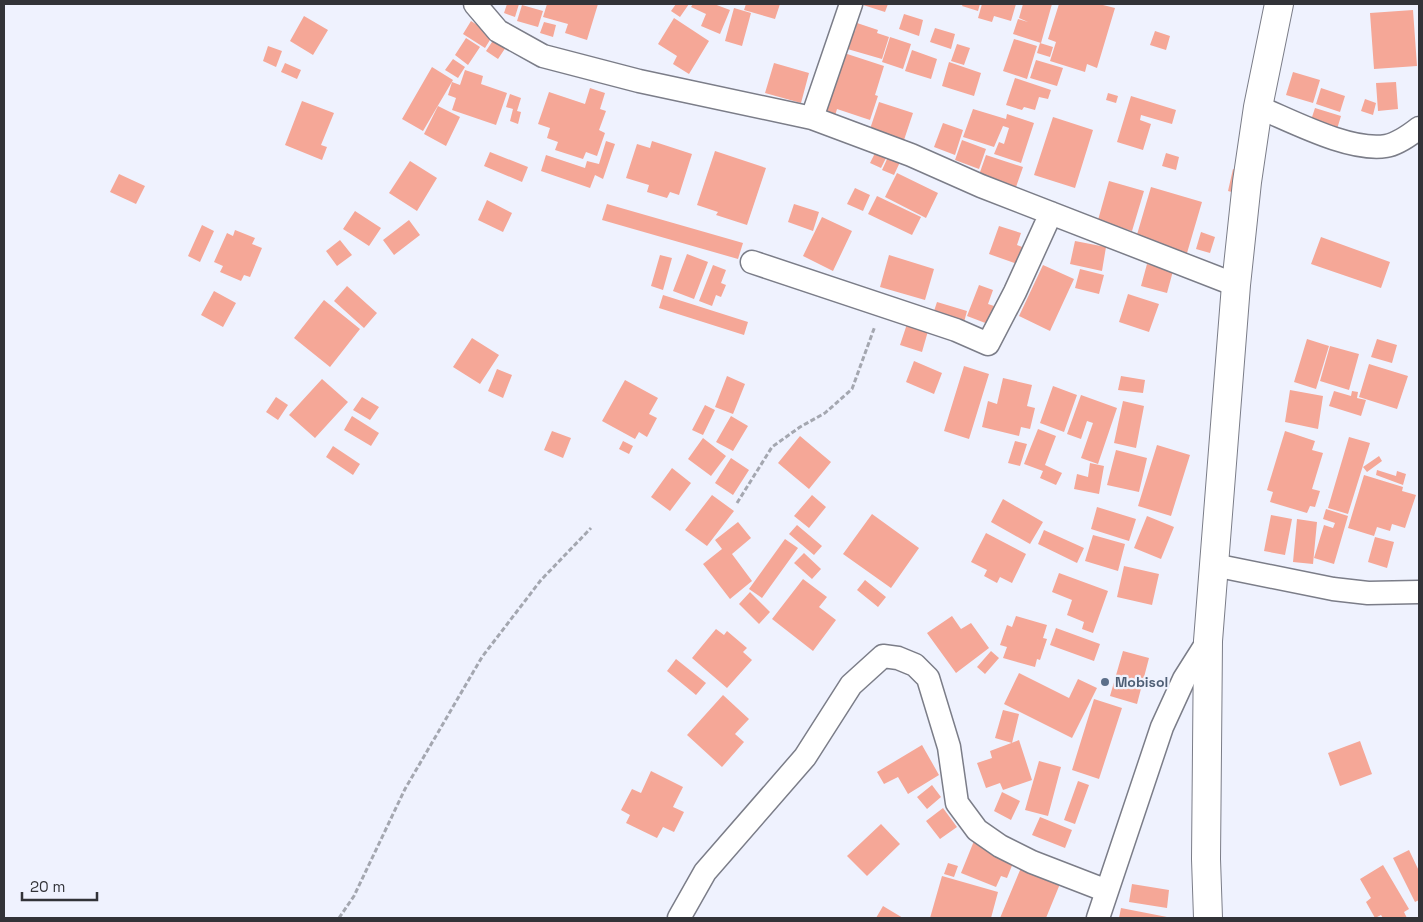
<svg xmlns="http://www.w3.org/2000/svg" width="1423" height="922" font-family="'Space Grotesk',sans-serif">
<rect width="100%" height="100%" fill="#eff2fe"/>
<path fill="#f5a797" d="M507,4H519L515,17L504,13Z
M547,4H598L587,40L565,33L568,24L543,17Z
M676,4H689L680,17L671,11Z
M693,4H714L730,10L720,34L701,26L706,14L691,7Z
M746,4H780L775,19L744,10Z
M860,4H888L885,12Z
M963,4H980L978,11L962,6Z
M982,4H1016L1011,21L994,16L992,22L978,18Z
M1023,4H1052L1041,43L1013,34L1018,19L1028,22L1019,18Z
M1059,4H1099L1115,8L1097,68L1087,64L1085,72L1050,61L1056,42L1048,39Z
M522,5L543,11L538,27L517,21Z
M734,8L751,13L742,46L725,41Z
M1413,10L1417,66L1374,69L1370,13Z
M904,14L923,20L919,36L899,29Z
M304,16L328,30L313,55L290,41Z
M674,18L709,41L689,74L673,64L677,56L658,44Z
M471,21L493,35L485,48L463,34Z
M544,22L556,25L553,37L540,33Z
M857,23L878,30L877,33L889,37L882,59L844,48L850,29L855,31Z
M935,28L955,34L951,49L930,42Z
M1155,31L1170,36L1166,50L1150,45Z
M496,36L508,44L498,59L486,51Z
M890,37L911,44L903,69L882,62Z
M466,38L480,47L468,65L455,55Z
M1014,39L1037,46L1027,79L1003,71Z
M1040,43L1053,47L1050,57L1037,53Z
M957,44L970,48L964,65L951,61Z
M268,46L282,51L276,67L263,61Z
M912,50L937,59L931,79L905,71Z
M838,51L884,66L875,95L878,96L870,120L837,109L834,119L818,114Z
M453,59L465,67L458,78L445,70Z
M1036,60L1063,68L1057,86L1030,78Z
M949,62L981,73L974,96L942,86Z
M285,63L301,70L297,79L281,72Z
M774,63L809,73L801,103L765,93Z
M432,67L453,80L423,131L402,119Z
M465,70L483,76L481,84L507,93L496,125L452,110L456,98L448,95L452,82L460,85Z
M1293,72L1320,80L1313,103L1286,95Z
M1015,78L1051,90L1048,99L1039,97L1035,110L1024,107L1022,110L1006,105Z
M1396,82L1398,109L1378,111L1376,83Z
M590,88L605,93L600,109L606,111L599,130L605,133L597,156L586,152L583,159L555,150L558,142L547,138L550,128L538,124L549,92L585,104Z
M1321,88L1345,96L1340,112L1316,104Z
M1108,93L1118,96L1116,103L1106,100Z
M510,94L521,98L517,111L521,112L518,124L510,121L513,109L506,107Z
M1131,96L1176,110L1172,124L1141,115L1140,120L1151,124L1143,150L1117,142Z
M1365,99L1376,103L1373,115L1361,111Z
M302,101L334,113L321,145L327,147L322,160L285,145Z
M879,102L913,113L904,140L870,129Z
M438,106L460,117L446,146L424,134Z
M1315,108L1341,116L1337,129L1311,120Z
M973,109L1006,119L1007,114L1034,123L1021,163L994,154L999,142L1004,144L1009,128L1003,126L994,147L963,137Z
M1053,117L1093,130L1075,188L1034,175Z
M943,123L963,130L955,155L934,147Z
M962,140L986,149L979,169L955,160Z
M606,141L615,144L603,179L595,175L590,188L541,171L546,155L585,168L587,161L599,164Z
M652,141L692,154L679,195L670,192L667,198L647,192L649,185L626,178L637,144L650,148Z
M877,149L888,154L881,168L870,163Z
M715,151L766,168L747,225L716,215L718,212L697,205Z
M490,152L528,167L522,182L484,166Z
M1166,153L1179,157L1176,170L1162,166Z
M986,155L1023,167L1016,187L979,175Z
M888,157L900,162L894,175L882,170Z
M410,161L437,178L417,211L389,193Z
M1233,169L1245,172L1239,194L1228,191Z
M897,173L938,193L926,218L885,197Z
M119,174L145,186L136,204L110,192Z
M1109,181L1144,191L1132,231L1098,220Z
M1151,187L1202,202L1187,253L1136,238Z
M855,188L870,195L863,211L847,204Z
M877,196L921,217L912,235L868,214Z
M487,200L512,213L503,232L478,220Z
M607,204L743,243L738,259L602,220Z
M794,204L819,212L813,231L788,222Z
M355,211L381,228L369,246L343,229Z
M822,217L852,231L833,271L803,256Z
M409,220L420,235L394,255L383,240Z
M202,225L214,231L200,262L188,256Z
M999,226L1021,233L1017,245L1025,248L1020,265L989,254Z
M235,230L255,238L252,244L262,248L250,277L244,275L241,281L220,272L223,266L214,262L227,233L233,236Z
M1201,232L1215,237L1210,253L1196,249Z
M1321,237L1390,262L1381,288L1311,264Z
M340,240L352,255L337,266L326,251Z
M1075,241L1106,247L1102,271L1070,264Z
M687,254L708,262L694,299L673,291Z
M660,255L672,258L663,290L651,286Z
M889,255L934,269L925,300L880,287Z
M1147,264L1173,271L1167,293L1141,286Z
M713,265L726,270L721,283L726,285L721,297L716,295L712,306L699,301Z
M1043,265L1074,279L1050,331L1019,316Z
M1080,269L1104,275L1099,294L1075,288Z
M979,285L993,290L988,304L994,306L988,324L967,316Z
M347,286L377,313L364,328L334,301Z
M214,291L236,303L223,327L201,315Z
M1128,294L1159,304L1149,332L1119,322Z
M663,295L748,322L744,335L659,308Z
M324,300L360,329L330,367L294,338Z
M937,302L967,311L963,326L932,317Z
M907,324L928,331L922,352L900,345Z
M472,338L499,355L480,384L453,367Z
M1307,339L1329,346L1316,389L1294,382Z
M1377,339L1397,345L1392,363L1371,357Z
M1330,346L1359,354L1349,390L1320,381Z
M914,361L942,373L934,394L906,382Z
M1369,364L1408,376L1397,409L1359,397Z
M964,366L989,374L969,439L944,431Z
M497,369L512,375L503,398L488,391Z
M727,376L745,384L733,414L715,407Z
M1121,376L1145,380L1143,393L1118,390Z
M1003,378L1032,385L1027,406L1035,408L1030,429L1021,427L1019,436L982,427L988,401L997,404Z
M322,379L348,402L315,438L289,415Z
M625,380L658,398L649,414L657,418L647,437L639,432L635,439L602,421Z
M1053,386L1077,395L1064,432L1040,423Z
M1290,390L1323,396L1318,429L1285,422Z
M1334,391L1351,396L1352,391L1358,392L1357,398L1366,400L1361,416L1329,406Z
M1081,395L1117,408L1098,464L1081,458L1093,423L1087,421L1081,439L1067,434Z
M276,397L288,405L278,420L266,412Z
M362,397L379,407L370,420L353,410Z
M1123,401L1144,406L1136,448L1114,443Z
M705,405L715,410L703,435L692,430Z
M352,416L379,433L371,446L344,430Z
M731,416L748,426L733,451L716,442Z
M1038,429L1056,436L1045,465L1062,473L1056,485L1040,478L1043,471L1024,464Z
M552,431L571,438L563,458L544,450Z
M1285,431L1315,441L1312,450L1323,453L1312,489L1320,491L1315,507L1310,506L1307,513L1270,502L1273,492L1267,490Z
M800,436L831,462L809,489L778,463Z
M1349,437L1370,443L1348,514L1328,508Z
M703,438L726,456L711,476L688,459Z
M623,441L633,446L629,454L619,449Z
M1015,441L1027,444L1020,466L1008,463Z
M1157,445L1190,455L1171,516L1138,506Z
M333,446L360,464L353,475L326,457Z
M1116,450L1147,458L1139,492L1107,485Z
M1379,456L1382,461L1367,472L1363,467Z
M731,458L749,470L733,495L715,483Z
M1090,463L1104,466L1099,494L1074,489L1077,474L1088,477Z
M672,468L691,483L670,511L651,497Z
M1377,470L1396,476L1397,471L1406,474L1403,485L1376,475Z
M1364,475L1403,487L1402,491L1416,495L1405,528L1392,524L1390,531L1377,527L1374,536L1348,528Z
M712,495L734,511L707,546L685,530Z
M812,495L826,507L809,528L794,516Z
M1003,499L1043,522L1030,544L991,522Z
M1097,507L1136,519L1129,541L1091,529Z
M1326,509L1348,516L1334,564L1314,558L1324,525L1333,528L1335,523L1323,519Z
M872,514L919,548L891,588L843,554Z
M1271,515L1292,519L1285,555L1264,551Z
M1147,516L1174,527L1161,559L1134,548Z
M1297,519L1317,522L1313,564L1293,562Z
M738,522L751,538L732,554L752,581L730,599L703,564L722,549L715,540Z
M797,525L822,546L814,555L789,534Z
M1044,530L1084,548L1077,563L1038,544Z
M986,533L1026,554L1012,583L1000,577L997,583L984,576L987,570L971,562Z
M1093,535L1125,544L1118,571L1085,561Z
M1375,537L1394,542L1387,568L1368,562Z
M785,539L798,548L762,598L749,589Z
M804,553L821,569L812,579L794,563Z
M1124,566L1159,574L1152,605L1117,597Z
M1059,573L1108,591L1093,633L1082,629L1084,622L1067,615L1072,600L1052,592Z
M803,579L827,597L819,607L836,620L813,651L772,619Z
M865,580L886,597L878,607L857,590Z
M750,592L770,612L759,624L739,604Z
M952,616L961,629L971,623L989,648L956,673L927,633Z
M1016,616L1047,625L1043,638L1047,639L1040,660L1037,659L1035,667L1003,658L1007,647L1000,645L1007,625L1012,627Z
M1056,628L1100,644L1094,661L1050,645Z
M716,629L724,635L727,631L747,648L743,652L752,660L727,688L692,658Z
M991,651L999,658L985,674L977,667Z
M1123,651L1149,658L1137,704L1110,696Z
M676,659L706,683L696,695L667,671Z
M1019,673L1069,698L1078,679L1097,688L1072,738L1004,704Z
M723,695L749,719L735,734L744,742L722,767L687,735Z
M1094,699L1122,708L1099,779L1072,770Z
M1003,710L1019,714L1012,743L995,738Z
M1019,740L1032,780L1003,790L1000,783L986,788L977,763L992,758L990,751Z
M1360,741L1372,774L1340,786L1328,753Z
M922,745L939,775L908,794L898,777L884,784L877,772Z
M1039,761L1061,767L1048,816L1025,810Z
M651,771L683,787L673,807L684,812L674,832L663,827L657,838L626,823L630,815L621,810L632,789L641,793Z
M1078,781L1089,785L1075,824L1064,820Z
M932,785L941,797L927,809L917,797Z
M1002,792L1020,801L1011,820L994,811Z
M943,808L957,827L940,839L926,821Z
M1040,817L1072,830L1065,848L1032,835Z
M881,824L900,844L867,876L847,856Z
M974,841L1015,858L1007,878L1001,876L996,887L961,873Z
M1409,850L1419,871V900L1415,902L1393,858Z
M948,863L958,866L954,877L944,874Z
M1023,863L1062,879L1046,918H1000Z
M1383,865L1409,909L1404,912L1407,918H1383L1381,915L1375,918L1366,902L1371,898L1360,879Z
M942,876L998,892L991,918H946L941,917L940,918H930Z
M1132,884L1169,890L1167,908L1129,902Z
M883,906L903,918H876Z
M1121,908L1167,917V918H1119Z"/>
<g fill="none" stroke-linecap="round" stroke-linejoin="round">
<defs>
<path id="street" d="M475,4L498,31L543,56L639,81L812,118L911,155L981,186L1236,285
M1258,107C1292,121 1350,152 1386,146C1398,144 1410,135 1419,128
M812,118L851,4
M752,262L956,330L988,344L1015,292L1051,213
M1214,565L1333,589L1368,593L1419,592
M679,918L705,872L805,757L851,685L883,656L898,658L915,665L928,678L949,747L957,803L977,830L1000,846L1032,862L1107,891
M1098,918L1162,727L1184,679L1208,641"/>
<path id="highway" d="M1208,918L1206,859L1208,641L1236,285L1247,182L1258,107L1279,4"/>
</defs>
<use href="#street" stroke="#7b7d88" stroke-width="25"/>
<use href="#highway" stroke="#7b7d88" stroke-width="30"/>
<path stroke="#a4a7b0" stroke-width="3" stroke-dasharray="5 2.5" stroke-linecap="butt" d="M737,503L772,447L800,427L825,413L852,389L875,326
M339,918L354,896L405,789L482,657L541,580L591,528"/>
<use href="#street" stroke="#fff" stroke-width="22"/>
<use href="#highway" stroke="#fff" stroke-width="28"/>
</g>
<circle fill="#5c6f8a" stroke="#eff2fe" stroke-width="2" cx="1105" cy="682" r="5"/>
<g text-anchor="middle" stroke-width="4.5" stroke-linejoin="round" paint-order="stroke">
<g font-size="14" font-weight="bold" fill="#4e5e75" stroke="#eff2fe" text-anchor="start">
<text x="1115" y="687">Mobisol</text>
</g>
</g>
<rect width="1423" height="922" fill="none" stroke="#323338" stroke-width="10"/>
<path d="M22 892v8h75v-8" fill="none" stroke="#323338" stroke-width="2.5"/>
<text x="30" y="892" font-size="15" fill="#323338" stroke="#eff2fe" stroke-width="4" paint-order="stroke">20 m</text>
</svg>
